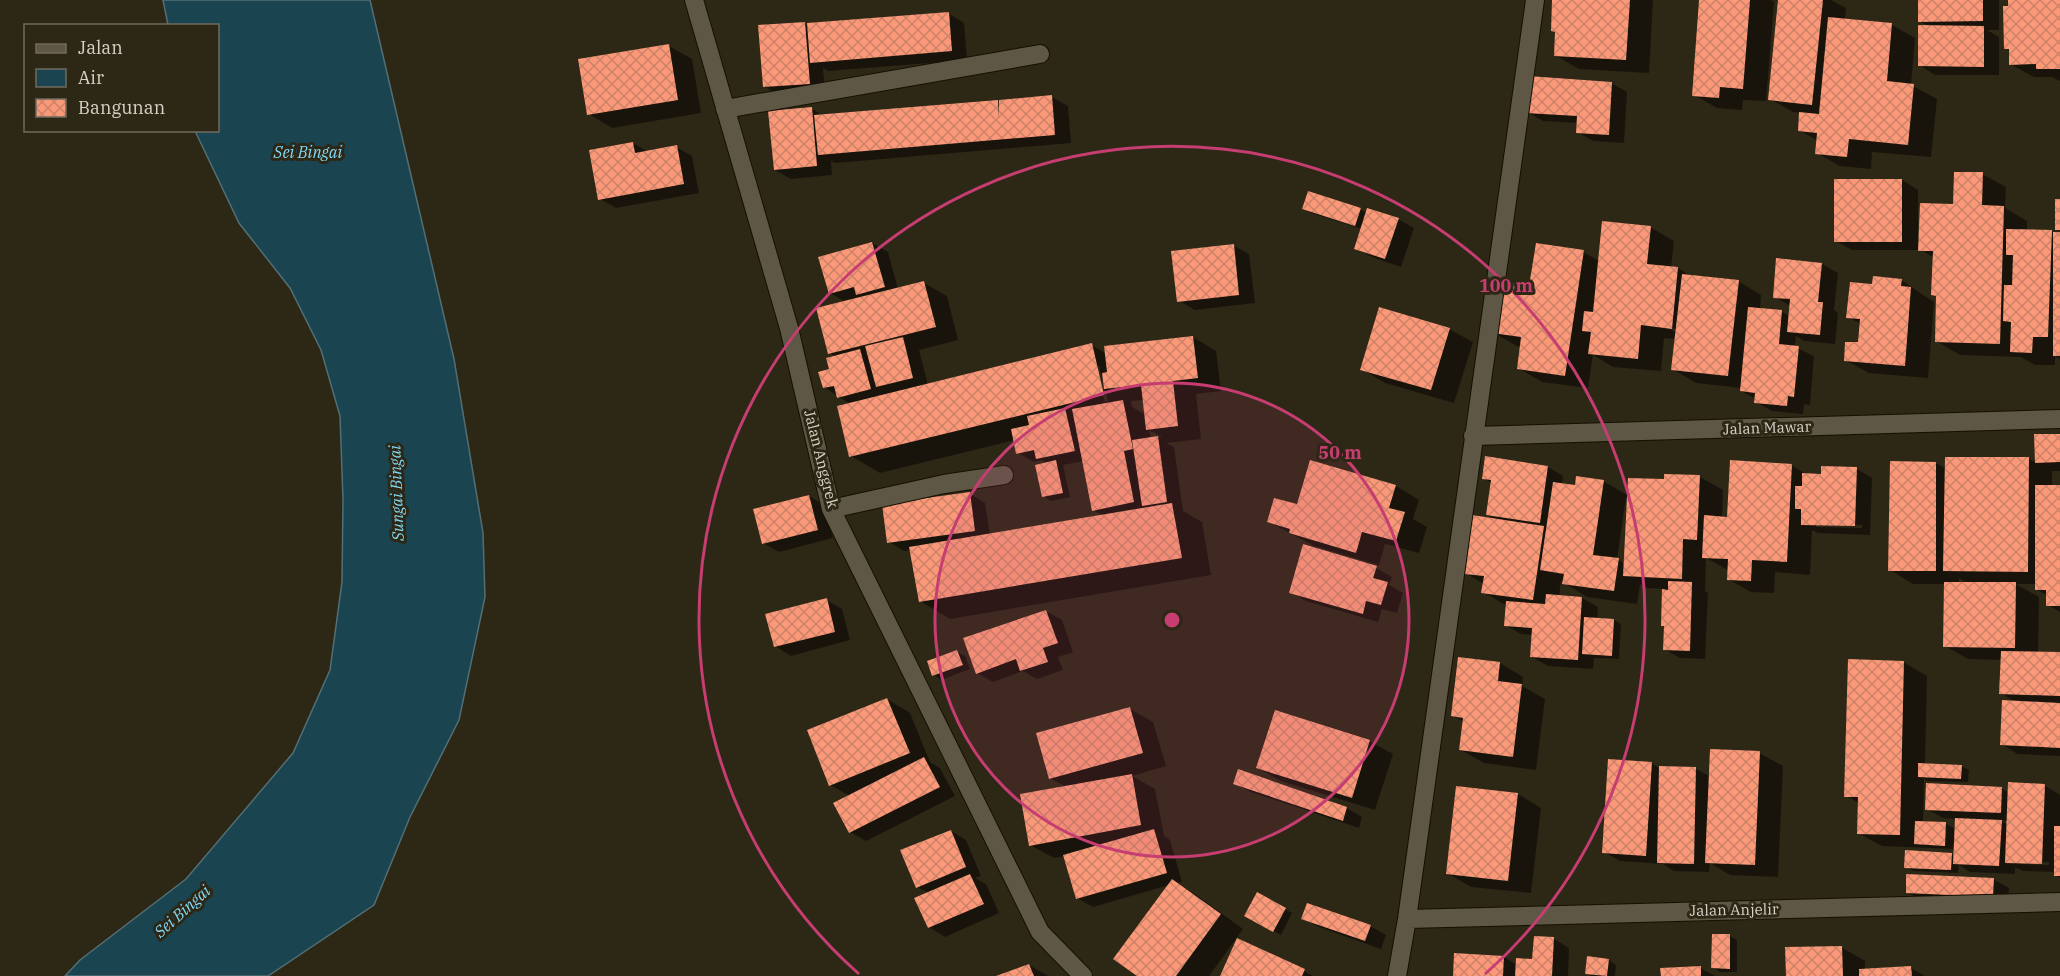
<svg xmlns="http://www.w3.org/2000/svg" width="2060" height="976" font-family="'IBM Plex Serif',serif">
<defs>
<pattern id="building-cross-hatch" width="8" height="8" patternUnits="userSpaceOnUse" patternTransform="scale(1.5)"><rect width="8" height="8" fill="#fa9878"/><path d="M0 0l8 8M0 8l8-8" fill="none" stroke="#cc8269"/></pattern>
</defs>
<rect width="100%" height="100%" fill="#2d2716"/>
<path fill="#1b4451" stroke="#536f74" stroke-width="1.5" d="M163,0H370L454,359L483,533L485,597L459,720L410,817L374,905L268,976H65L80,960L186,879L293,753L330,670L342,582L343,500L340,416L321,350L290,288L239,223L196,133L195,131L218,130V26L168,25Z"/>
<path fill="#0007" fill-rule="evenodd" d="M1554,0H1653L1649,73L1579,69L1556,56L1557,33Z
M1701,0H1771L1774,2L1766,101L1743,100L1742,110L1717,108L1694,95Z
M1779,0H1831L1846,8L1845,20L1892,25L1915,38L1911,85L1937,99L1931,157L1872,152L1871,169L1840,166L1817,153L1818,141L1799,130L1801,113L1793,112L1770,99Z
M1919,0H1999V30H1987L1999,37V75H1935L1919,65L1930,27L1919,21Z
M2010,0H2060V81L2052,77H2034L2010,64V51L2005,48Z
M948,13L964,23L967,60L828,71L823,68L825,92L780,96L764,86L804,23L807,25Z
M669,46L692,59L701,113L612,128L589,114Z
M1611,83L1627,92L1624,143L1593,141L1577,132L1578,123L1543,121L1527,112Z
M1052,97L1068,106L1071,143L835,163L831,161L832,175L791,179L775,170L812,109L824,116Z
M633,143L648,152L676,147L692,156L699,193L616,208L600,199Z
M1982,174L2006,187L2005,208L2027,221V231L2060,233V359L2055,356V365H2035L2021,357L1960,355L1936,341L1938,297L1933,294L1934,258L1918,248V250H1852L1836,241L1902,180L1918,190V239H1920L1955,206Z
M1304,209H1360L1367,213L1398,219L1414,228L1401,267L1372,257L1356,248L1362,229L1311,213Z
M1650,227L1674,241L1671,268H1678L1691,276L1738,281L1761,295L1760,310L1782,312L1790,316L1791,306L1774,297L1822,264L1838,273L1834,310L1838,313L1835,344L1804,341L1796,336L1795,347L1814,356L1810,405L1804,404L1803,414L1772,411L1756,402V399L1741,391L1742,388L1696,383L1672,369L1676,339L1664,338L1661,371L1613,367L1593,355L1588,388L1542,382L1518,368L1522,347L1517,346L1494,333L1530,288L1583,252L1599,261ZM1666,324L1677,330V333L1665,326Z
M872,243L888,252L898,289L924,283L947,296L958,340L919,350L928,385L1091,345L1107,354L1193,337L1216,351L1221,391L1196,394L1201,439L1166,443L1174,447L1183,511L1202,522L1211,575L950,619L920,601L911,550L904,551L889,542L969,493L985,503L990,535L1104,516L1093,510L1084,461L1063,465L1070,497L1051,501L1044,496L1048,464L1042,460L1034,462L1018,453L1015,440L880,473L851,456L850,404L824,387L836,357L830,353L846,302L830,293ZM1096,366H1099L1108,401L1105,402ZM1144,400L1146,415L1132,407L1131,401ZM1149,430L1162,437L1151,439Z
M1233,245L1249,254L1255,303L1195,310L1179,301Z
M1901,280L1934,302L1928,378L1869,373L1845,360L1859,344L1861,324L1848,317L1873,285Z
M1449,329L1473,342L1454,403L1385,383L1362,369Z
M2060,435V471H2052V487H2060V612L2048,605V596L2036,589V584H2016L2039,597L2038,653L2060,654V756L2017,754L2002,744L2017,703L2001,693L2002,660L1968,659L1945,646L1946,584H1913L1890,570L1936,463L1946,469V458L2029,459L2037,463L2036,436ZM1959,578L1968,584H1959Z
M1312,462L1396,486L1419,500L1413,519L1427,527L1419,553L1385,544L1379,565L1314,546L1269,522L1298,506Z
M1791,465L1808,475L1823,476L1857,469L1872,478L1870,535L1818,533L1812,530L1810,575L1775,572L1774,593L1751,592L1728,579V570L1706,558L1705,591L1708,593L1705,659L1680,658L1664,649L1665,627L1662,625L1664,589L1648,588L1640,584L1637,604L1587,597L1561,581L1559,596L1582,598L1598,607L1597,619L1614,620L1621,624L1619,659L1594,658L1593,669L1548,666L1532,657L1533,635L1521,634L1505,625L1507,606L1483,592L1484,584L1465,573L1497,520L1487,515L1492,483L1484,479L1548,467L1563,476L1562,485L1576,487L1603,481L1629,496L1665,481L1700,477L1723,490L1722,518H1728ZM1626,497H1629L1625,564L1617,559ZM1816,524L1862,525V528L1816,527Z
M809,496L824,505L833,538L779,552L763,543Z
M1376,568L1392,577L1389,585L1403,593L1397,613L1382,609L1378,622L1306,601L1291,592Z
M826,600L842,609L850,640L791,656L775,646Z
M1046,611L1062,620L1073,652L1058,657L1063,670L1037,679L1023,671L993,682L977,673Z
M957,652L965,656L970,669L941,680L934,675Z
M1460,658L1500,663L1523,677L1522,686L1545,699L1536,770L1484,763L1461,750L1464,722L1453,716Z
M1903,662L1927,676L1925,764L1961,766L1969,770L1968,782L1927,781L1924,779L1923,823L1946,824L1956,829V819L1943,818L1927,809L2001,788L2009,793L2044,785L2060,795V878L2055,875V872L2023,871L2015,867V874L1970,872L1959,865L1958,873L1913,871L1906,867L1951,854L1955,856V849L1882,846L1858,833L1859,803L1846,796ZM2000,820L2008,821V825ZM2021,861L2049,862V865L2021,864Z
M887,699L910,713L930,762L940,768L955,796L866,841L850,832V796L830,785Z
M1130,709L1153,722L1166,766L1132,776L1155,789L1164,836L1170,840L1182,882L1176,883L1195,894L1243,929L1209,976H1140L1169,885L1093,907L1077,898L1065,856L1054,858L1030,845L1066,787L1050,778Z
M1369,741L1393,754L1375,810L1281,781L1258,768Z
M1759,753L1783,766L1778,877L1730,875L1710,863L1709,872L1674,871L1663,864L1620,861L1604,852L1651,763L1661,769H1696L1711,777Z
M1235,783L1347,808L1362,817L1359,828L1251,792Z
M1518,794L1541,808L1531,893L1471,887L1447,873Z
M951,831L966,840L981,876L975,878L986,884L999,913L945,937L929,927V893L917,887Z
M1993,879L2009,888L2008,905L1923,901L1907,892Z
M1257,894L1292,913L1281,935L1246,916Z
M1303,918L1370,926L1386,935L1381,949L1319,927Z
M1730,936L1737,940V972H1720L1713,967Z
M1554,939L1569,948L1568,976H1454L1504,957L1517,965L1534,961Z
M1841,947L1865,961V970L1911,968L1925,976H1788Z
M1609,960L1616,965L1615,976H1591L1587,973Z
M1029,965L1048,976H1000Z
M1700,968L1715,976H1662Z
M1304,971L1313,976H1222Z"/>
<path fill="url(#building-cross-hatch)" d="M1552,0H1630L1626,60L1554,56L1555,32L1551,31Z
M1699,0H1750L1743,89L1720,87L1719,98L1692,96Z
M1778,0H1823L1812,105L1768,100Z
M1918,0H1983V21L1918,22Z
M2008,0H2060V69H2036V64L2009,65V49H2004L2003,6H2008Z
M949,12L952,51L810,63L807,23Z
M1828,17L1892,23L1887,81L1914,84L1908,145L1849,139L1847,157L1815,154L1817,133L1798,131L1799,112L1819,114Z
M805,22L810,84L763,87L758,25Z
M1918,25L1984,26V67L1918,66Z
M669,44L678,100L587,115L578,59Z
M1528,76L1612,82L1609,135L1576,133L1577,116L1526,113Z
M1052,95L1055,135L818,155L814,115L998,100L999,118V100Z
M812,107L817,166L774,170L768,111Z
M633,142L635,153L677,145L684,184L598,200L589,150Z
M1954,172H1983L1982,205L2004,206L2000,344L1935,342L1936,296L1931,295L1933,251H1918L1920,203L1953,204Z
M1834,179H1902V242H1834Z
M1308,191L1361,208L1355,226L1302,209Z
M2055,199H2060V230H2055Z
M1367,208L1399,218L1385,259L1354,249Z
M1602,221L1651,226L1647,264L1678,267L1672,329L1641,325L1638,359L1588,354L1591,332L1582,331L1584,311L1593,312Z
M2006,229L2052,230L2048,337H2033L2032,353L2010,352L2011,322L2003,321L2004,285H2012L2013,255H2006Z
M2053,232H2060V356H2053Z
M872,242L885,287L856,295L854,287L829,294L818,257Z
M1536,243L1584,250L1565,376L1517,369L1521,337L1492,333L1500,281L1529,286Z
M1234,244L1239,295L1177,302L1171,251Z
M1776,258L1822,263L1818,302H1823L1820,335L1787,332L1790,299L1773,298Z
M1682,274L1739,280L1728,376L1671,370Z
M1873,276L1902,279L1901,286L1911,287L1905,366L1844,361L1845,342H1858L1860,319L1846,318L1850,282L1872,284Z
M924,281L936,327L828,354L816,308Z
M1379,307L1450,328L1431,390L1360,370Z
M1748,307L1782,310L1779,344L1799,346L1794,397L1788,396L1787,406L1754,403L1755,393L1740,391Z
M1193,336L1198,378L1173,381L1178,426L1146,430L1141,385L1104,389L1102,373L1107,372L1104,346Z
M903,337L913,378L876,387L865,346Z
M1092,343L1104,395L849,457L837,406Z
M860,349L871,389L837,398L834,386L823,388L818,372L829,369L826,358Z
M1123,400L1133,449L1124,451L1134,502L1092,511L1072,409Z
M1065,408L1075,451L1036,459L1034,450L1016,454L1011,429L1029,425L1027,416Z
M2034,434H2060V462L2035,463Z
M1158,436L1167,502L1142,506L1132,440Z
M1485,456L1548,466L1540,523L1486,515L1491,480L1482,479Z
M1945,457H2029L2028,572L1943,571Z
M1056,460L1063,493L1042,497L1035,465Z
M1310,460L1396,485L1389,508L1405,512L1396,541L1362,532L1356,553L1289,533L1290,529L1267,522L1274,498L1297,504Z
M1730,460L1792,464L1787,562L1752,560L1751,581L1727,580L1728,559L1702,558L1704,515L1727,517Z
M1890,461L1936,462V571H1888Z
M1821,466L1857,467L1855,526L1801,525V509H1795V486H1802V473L1821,474Z
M1664,474L1700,475L1697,540L1683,539L1682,579L1623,576L1628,478L1664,479Z
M1576,476L1604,480L1593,555L1619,558L1614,591L1562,584L1564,574L1540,570L1553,482L1575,485Z
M2035,485H2060V606H2046V590H2035Z
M970,492L975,531L887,543L882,504Z
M809,495L818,530L762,544L753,509Z
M1172,503L1182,558L919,602L909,547Z
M1472,515L1544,526L1533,600L1481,593L1484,576L1464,574Z
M1303,544L1377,566L1373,578L1388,582L1381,605L1366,601L1363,614L1289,593Z
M1668,581L1692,582L1690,651L1663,650L1664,626H1661L1662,589L1668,590Z
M1944,582H2016L2015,648L1943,647Z
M1546,594L1582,597L1578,660L1530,657L1532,628L1504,626L1506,601L1545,604Z
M827,598L835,632L774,647L765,614Z
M1046,610L1058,643L1043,648L1048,662L1020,671L1016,659L976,674L963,638Z
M1584,617L1614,619L1612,656L1582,654Z
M957,650L963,665L932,676L927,661Z
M2001,651L2060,652V696L1999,694Z
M1458,657L1500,662L1498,681L1522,684L1513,757L1459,750L1463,718L1451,716Z
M1848,659L1904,661L1900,835L1857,834L1858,797H1844Z
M887,698L910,753L829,786L807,730Z
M2002,700L2060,703V748L2000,745Z
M1130,707L1143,753L1049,779L1036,733Z
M1275,710L1370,740L1352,798L1256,768Z
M1710,749L1760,751L1755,865L1705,863Z
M924,757L940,787L849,833L833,803Z
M1608,759L1652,762L1646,856L1602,853Z
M1918,763L1962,765L1961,779L1918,777Z
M1659,766L1696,767L1694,864L1657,863Z
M1238,769L1347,807L1343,821L1233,784Z
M1132,774L1141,825L1029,846L1020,794Z
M2008,782L2045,784L2042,864L2005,863Z
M1926,783L2002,787L2001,813L1925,810Z
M1456,786L1518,793L1508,881L1446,874Z
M1955,818L2002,820L1999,866L1953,864Z
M1915,821L1946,822L1945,846L1914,844Z
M2054,826H2060V876H2054Z
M1154,829L1167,873L1076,899L1063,855Z
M951,830L966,867L916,888L900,850Z
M1905,850L1952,853L1951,870L1904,868Z
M970,874L984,904L928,928L914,898Z
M1906,874L1994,878L1993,897L1906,893Z
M1172,879L1221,914L1176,976H1137L1113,959Z
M1257,892L1286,908L1273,932L1244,916Z
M1307,903L1371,925L1365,941L1301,919Z
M1712,934H1730V969L1711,968Z
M1534,936L1554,937L1552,976H1515L1516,958L1532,959Z
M1237,938L1305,969L1302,976H1220Z
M1842,946L1843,976H1786L1785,947Z
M1454,953L1504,956L1503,976H1453Z
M1587,956L1609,959L1607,976L1585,974Z
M1029,964L1034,976H996Z
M1701,966V976H1661L1660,968Z
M1911,966L1912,976H1859V969Z"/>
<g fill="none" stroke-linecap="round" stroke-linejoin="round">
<defs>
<path id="minor" d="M694,0L789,328L831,509L1040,932L1083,976
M725,109L1040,54
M1473,436L2060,419
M831,509L944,484L1004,475
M1407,919L2060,902
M1397,976L1407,919L1535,0"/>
</defs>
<use href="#minor" stroke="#151002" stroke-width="20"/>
<use href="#minor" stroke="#5e5745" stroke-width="18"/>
</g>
<circle cx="1172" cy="620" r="237" fill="#c63d71" fill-opacity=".12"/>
<g fill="none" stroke="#c63d71" stroke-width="3">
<circle cx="1172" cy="620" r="237"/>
<path d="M859 974A473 473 0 1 1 1485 974"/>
</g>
<g text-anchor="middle" stroke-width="6" stroke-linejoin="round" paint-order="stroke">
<g font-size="15" fill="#d6d2c7" stroke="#2d2716">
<text transform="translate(1767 428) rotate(-2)" y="5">Jalan Mawar</text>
<text transform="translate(821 459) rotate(76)" y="5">Jalan Anggrek</text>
<text transform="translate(1734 910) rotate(-1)" y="5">Jalan Anjelir</text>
</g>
<g font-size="16" font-style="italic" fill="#81d9f6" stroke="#2d2716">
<text x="308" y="158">Sei Bingai</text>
<text transform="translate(396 493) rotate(-92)" y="6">Sungai Bingai</text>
<text transform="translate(182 911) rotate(-42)" y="6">Sei Bingai</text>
</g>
</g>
<circle cx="1172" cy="620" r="9" fill="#c63d71" stroke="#2d2716" stroke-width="3"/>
<g font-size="18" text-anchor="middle" font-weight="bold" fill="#c63d71" stroke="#2d2716" stroke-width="6" stroke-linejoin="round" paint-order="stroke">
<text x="1506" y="292">100 m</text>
<text x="1340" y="459">50 m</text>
</g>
<rect x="24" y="24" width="195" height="108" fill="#2d2716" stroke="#716b5d" stroke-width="1.5"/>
<rect x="36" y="44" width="30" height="9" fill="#5e5745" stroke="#716b5d" stroke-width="1.5"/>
<text x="78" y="54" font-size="18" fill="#d6d2c7">Jalan</text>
<rect x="36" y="69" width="30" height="18" fill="#1b4451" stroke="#716b5d" stroke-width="1.5"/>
<text x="78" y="84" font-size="18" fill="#d6d2c7">Air</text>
<rect x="36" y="99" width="30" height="18" fill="url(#building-cross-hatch)" stroke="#716b5d" stroke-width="1.5"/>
<text x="78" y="114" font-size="18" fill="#d6d2c7">Bangunan</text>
</svg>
